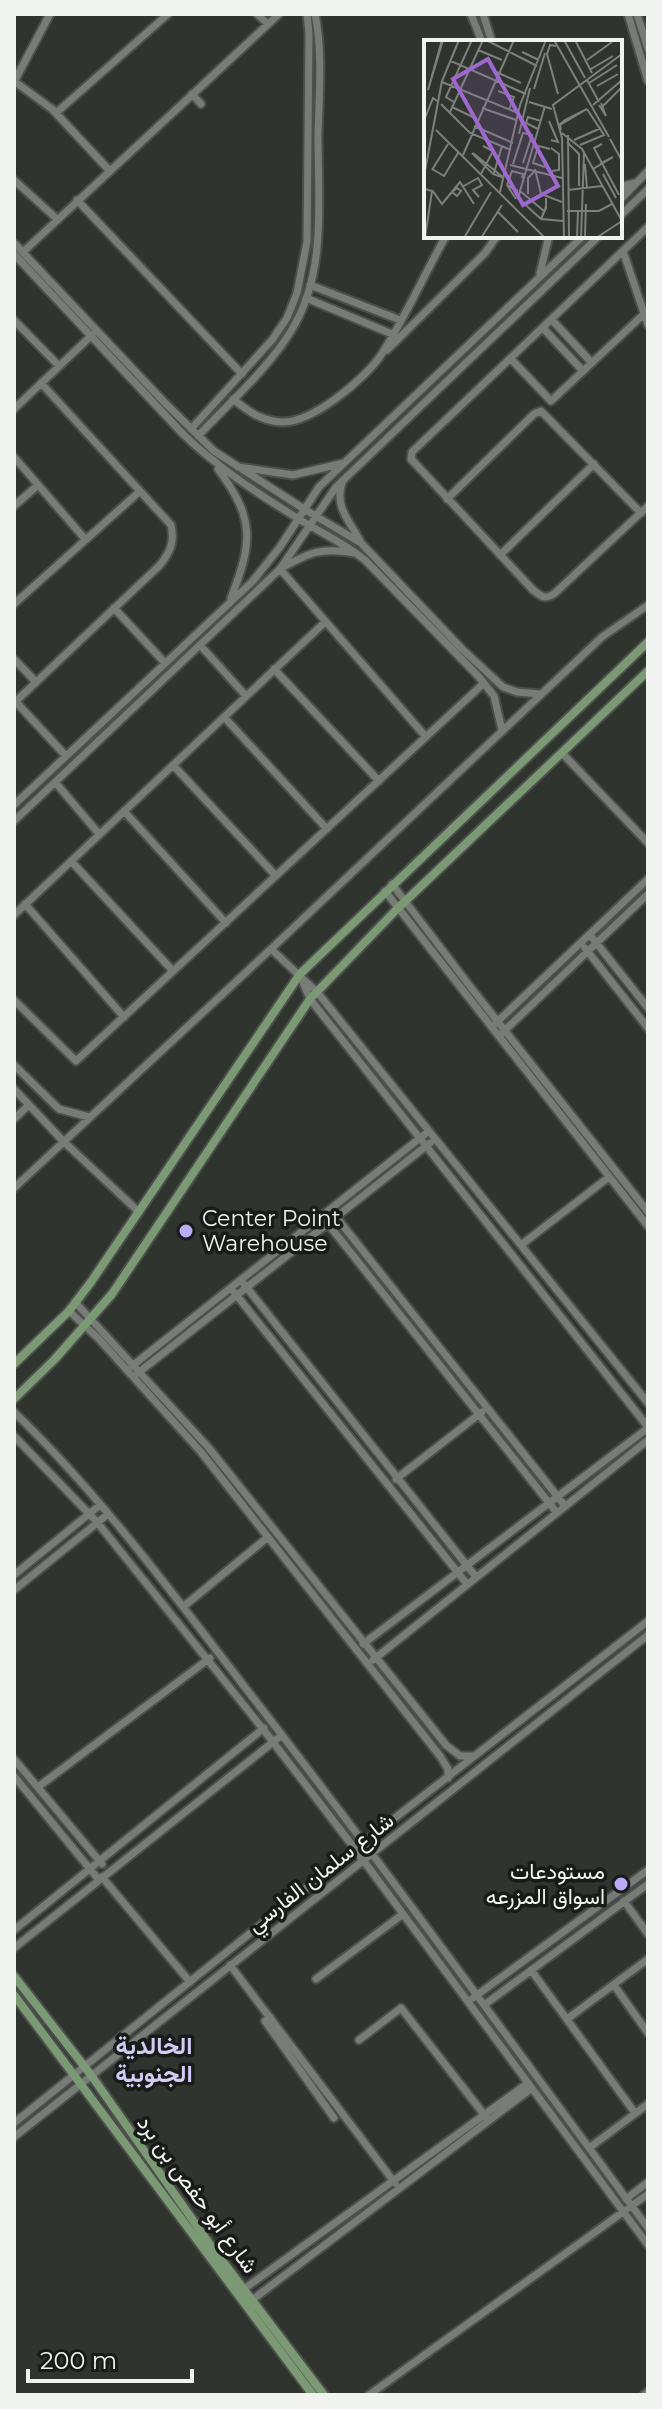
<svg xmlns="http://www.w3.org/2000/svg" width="662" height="2409" font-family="Montserrat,Vazirmatn,sans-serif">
<rect width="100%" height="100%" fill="#30342f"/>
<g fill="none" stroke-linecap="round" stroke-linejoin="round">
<defs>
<path id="minor" d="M257,14L268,24
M471,14L482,42
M483,14L492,42
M628,14L648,81
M637,14L648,49
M14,81L52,109L109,170
M14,82L50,14
M192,94L201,104
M56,113L168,14
M14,180L57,219
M620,187L635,183
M77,200L242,374
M620,200L648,171
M620,216L648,189
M648,227L412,452L411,459L533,590C542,597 545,600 555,593L648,506
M14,243L166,404L214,451L304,509L361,543L462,649L503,687L517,692L540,694
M623,251L648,325
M23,252L279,14
M14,254L183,434C218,468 260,495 302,521C324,534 345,544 365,560L479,677L494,696L502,730
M540,273L549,236
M310,285L400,320
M306,298L392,334
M14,320L59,366
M552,320L592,363
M543,328L583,371
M387,350L485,253L497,236
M511,359L551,401L644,314
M233,399C248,411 261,421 281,422C311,424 365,379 381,355C405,318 424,275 446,236
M14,409L92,335
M191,429L272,340L287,318L297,293L307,242L309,33L307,14
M198,436C229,403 267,370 291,331C327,273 318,201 318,135C319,95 323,53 315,14
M14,457L85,539
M238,467L293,475L344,463
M218,469C255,519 253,541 231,598
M342,483C334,507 350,521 360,541
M447,499L534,414L541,411L641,513
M14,506L38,485
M355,553C320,547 310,552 280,569L426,737
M500,555L594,464
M14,604L139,492
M648,605L602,637L271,949L317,992L648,1403
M114,608L165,663
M200,645L246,696
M14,659L35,681
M274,669L379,781
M16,702L66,756
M14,703L159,566C170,553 175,542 171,525L41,383
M224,717L327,829
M562,753L648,843
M173,765L276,876
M55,782L99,834
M14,805L252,582L280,547L319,487L583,236
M124,811L226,923
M14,821L280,569L336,487L599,236
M71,861L173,971
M392,884L472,989L648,1212
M385,891L648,1226
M25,904L124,1017
M14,915L325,622
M590,935L648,1008
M585,948L648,1028
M302,980L310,999L648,1427
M14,1000L76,1061L484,683
M496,1023L648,879
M502,1033L648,894
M14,1065L59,1109L89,1117
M14,1089L63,1141L139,1212
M14,1119L29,1105
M14,1188L271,949
M333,1213L565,1506
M325,1220L557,1513
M521,1245L609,1177
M244,1284L476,1577
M234,1292L467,1584
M75,1302L208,1447L446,1745L460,1756H474
M69,1311L98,1338L201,1452L440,1756L448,1769V1778
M132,1366L429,1131
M138,1373L430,1143
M14,1412C101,1496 173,1594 247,1690C384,1866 515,2048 648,2228
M14,1436L97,1522L263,1729L355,1849L648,2245
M396,1479L482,1412
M14,1575L100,1505
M14,1590L108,1514
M183,1607L268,1537
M363,1644L648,1428
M373,1660L648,1440
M14,1759L102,1864
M14,1776L99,1880
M38,1787L210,1658
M102,1877L190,1982
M624,1901L648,1934
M14,1930L264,1728
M14,1948L282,1735
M230,1965L395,2183
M531,1970L635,2113
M316,1979L403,1914
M614,1985L648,2033
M473,1998L648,1870
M484,2005L648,1884
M270,2017L265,2021L334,2118
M567,2019L648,1959
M359,2040L401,2008L486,2117
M14,2123L355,1849L648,1621
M14,2137L648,1635
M589,2148L648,2104
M626,2199L648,2182
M244,2289L528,2083
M252,2300L532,2088
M369,2395L648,2194
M644,2395L648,2392"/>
<path id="major" d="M14,1364L69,1311L91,1282L300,974L648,642
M14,1399L55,1359L112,1294L310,999L397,909L648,671
M14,1976L91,2075L211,2246L324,2395
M14,1995L313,2395"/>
</defs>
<use href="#minor" stroke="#4c4f4b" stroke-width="11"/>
<use href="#major" stroke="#4c4f4b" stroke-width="12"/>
<use href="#minor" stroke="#777c76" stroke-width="7"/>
<use href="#major" stroke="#7b9974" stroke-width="8"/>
</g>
<g fill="#bbaaf6" stroke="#191b18" stroke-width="3">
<circle cx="186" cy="1231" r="8"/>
<circle cx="621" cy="1884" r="8"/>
</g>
<g text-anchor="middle" stroke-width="7" stroke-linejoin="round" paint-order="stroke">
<g font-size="22" fill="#f1f3f0" stroke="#191b18" text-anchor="start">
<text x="202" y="1226">Center Point<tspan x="202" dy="25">Warehouse</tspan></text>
<text x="605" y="1879" text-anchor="end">مستودعات<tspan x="605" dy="25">اسواق المزرعه</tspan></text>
</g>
<g font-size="22" fill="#f1f3f0" stroke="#191b18">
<text transform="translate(320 1872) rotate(-38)" y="8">شارع سلمان الفارسي</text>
<text transform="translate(198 2194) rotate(54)" y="8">شارع أبو حفص بن برد</text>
</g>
<g font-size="24" font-weight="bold" fill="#d3cbf6" stroke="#191b18">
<text x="154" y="2054">الخالدية<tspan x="154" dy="28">الجنوبية</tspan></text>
</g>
</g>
<g transform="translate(424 40)">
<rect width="198" height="198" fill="#30342f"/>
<path fill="none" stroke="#7d807c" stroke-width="2" d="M18,0L4,50L19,0M62,0L113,26M130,0L185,97M140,0L161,38M151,0L168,33M132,6L126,5L123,14L134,54M54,10L78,20M115,20L98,12L115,20M163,20L188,2M25,24L27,21L102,54M167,29L189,16M72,32L97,43M163,40L175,62L163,40M18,42L94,73M165,43L193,25M173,46L194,34M110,49L121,13M74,51L90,57L85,70M30,62L22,57L48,0M105,62L128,69M17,64L46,93L87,110M169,65L198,40M175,65L182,76L177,63M121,66L94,158L117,179L139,181M28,67L53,79M178,67L198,47M58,68L92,80M26,72L59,0M1,78L9,58L13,61M125,81L134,102L127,100M50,86L89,103M134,86L141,80L163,69L136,85L137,90M114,89L102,83L104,77L117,81M12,90L121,198M138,93L158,109L198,181M95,94L106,48M144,95L145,198M186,99L198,121M150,100L177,88M143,102L155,114V146M178,104L170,108L195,155M156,105L180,95L163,69M127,108L135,114V130L128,131M48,113L69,134L80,138L49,113M39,115L90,0M89,124L99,93L108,95L99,123M161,124L163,149M86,125L138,138M121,127L109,123L113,110L115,106L126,109M8,129L20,136L34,113M111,129L117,154L138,162M169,129L189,117L176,124M8,130L24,104M70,133L78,106M57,134L69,111L59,106M179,134L192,158M0,136L18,41L35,0M83,145L88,131L99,134L98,138M38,147L54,138L58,145L49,150L55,157M33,148L37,151L33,156L28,152ZM1,149L8,151L1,198M8,150L18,164L36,142L50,164M144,150L178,146M76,152L96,65L122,0M104,154V138L110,132M122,158V168L117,179L122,167ZM92,159L83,145L94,151M73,171L94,192M120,171L96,151L120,171M143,171H175L188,164M161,196L162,164M153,197L154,171M40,198L67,152M57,198L78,165M140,198L138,98L129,65L198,14M157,198L160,113M172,198L198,181"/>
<path fill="#9e68ce" fill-opacity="0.15" stroke="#9e68ce" stroke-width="4" d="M64,19L134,146L99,165L29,39Z"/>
<rect width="198" height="198" fill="none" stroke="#f1f3f0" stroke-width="4"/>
</g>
<rect width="662" height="2409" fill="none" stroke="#f1f3f0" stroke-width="32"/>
<path d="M28 2369v12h164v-12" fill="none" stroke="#f1f3f0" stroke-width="4"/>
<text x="40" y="2369" font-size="24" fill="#f1f3f0" stroke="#191b18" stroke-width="6" paint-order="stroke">200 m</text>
</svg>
